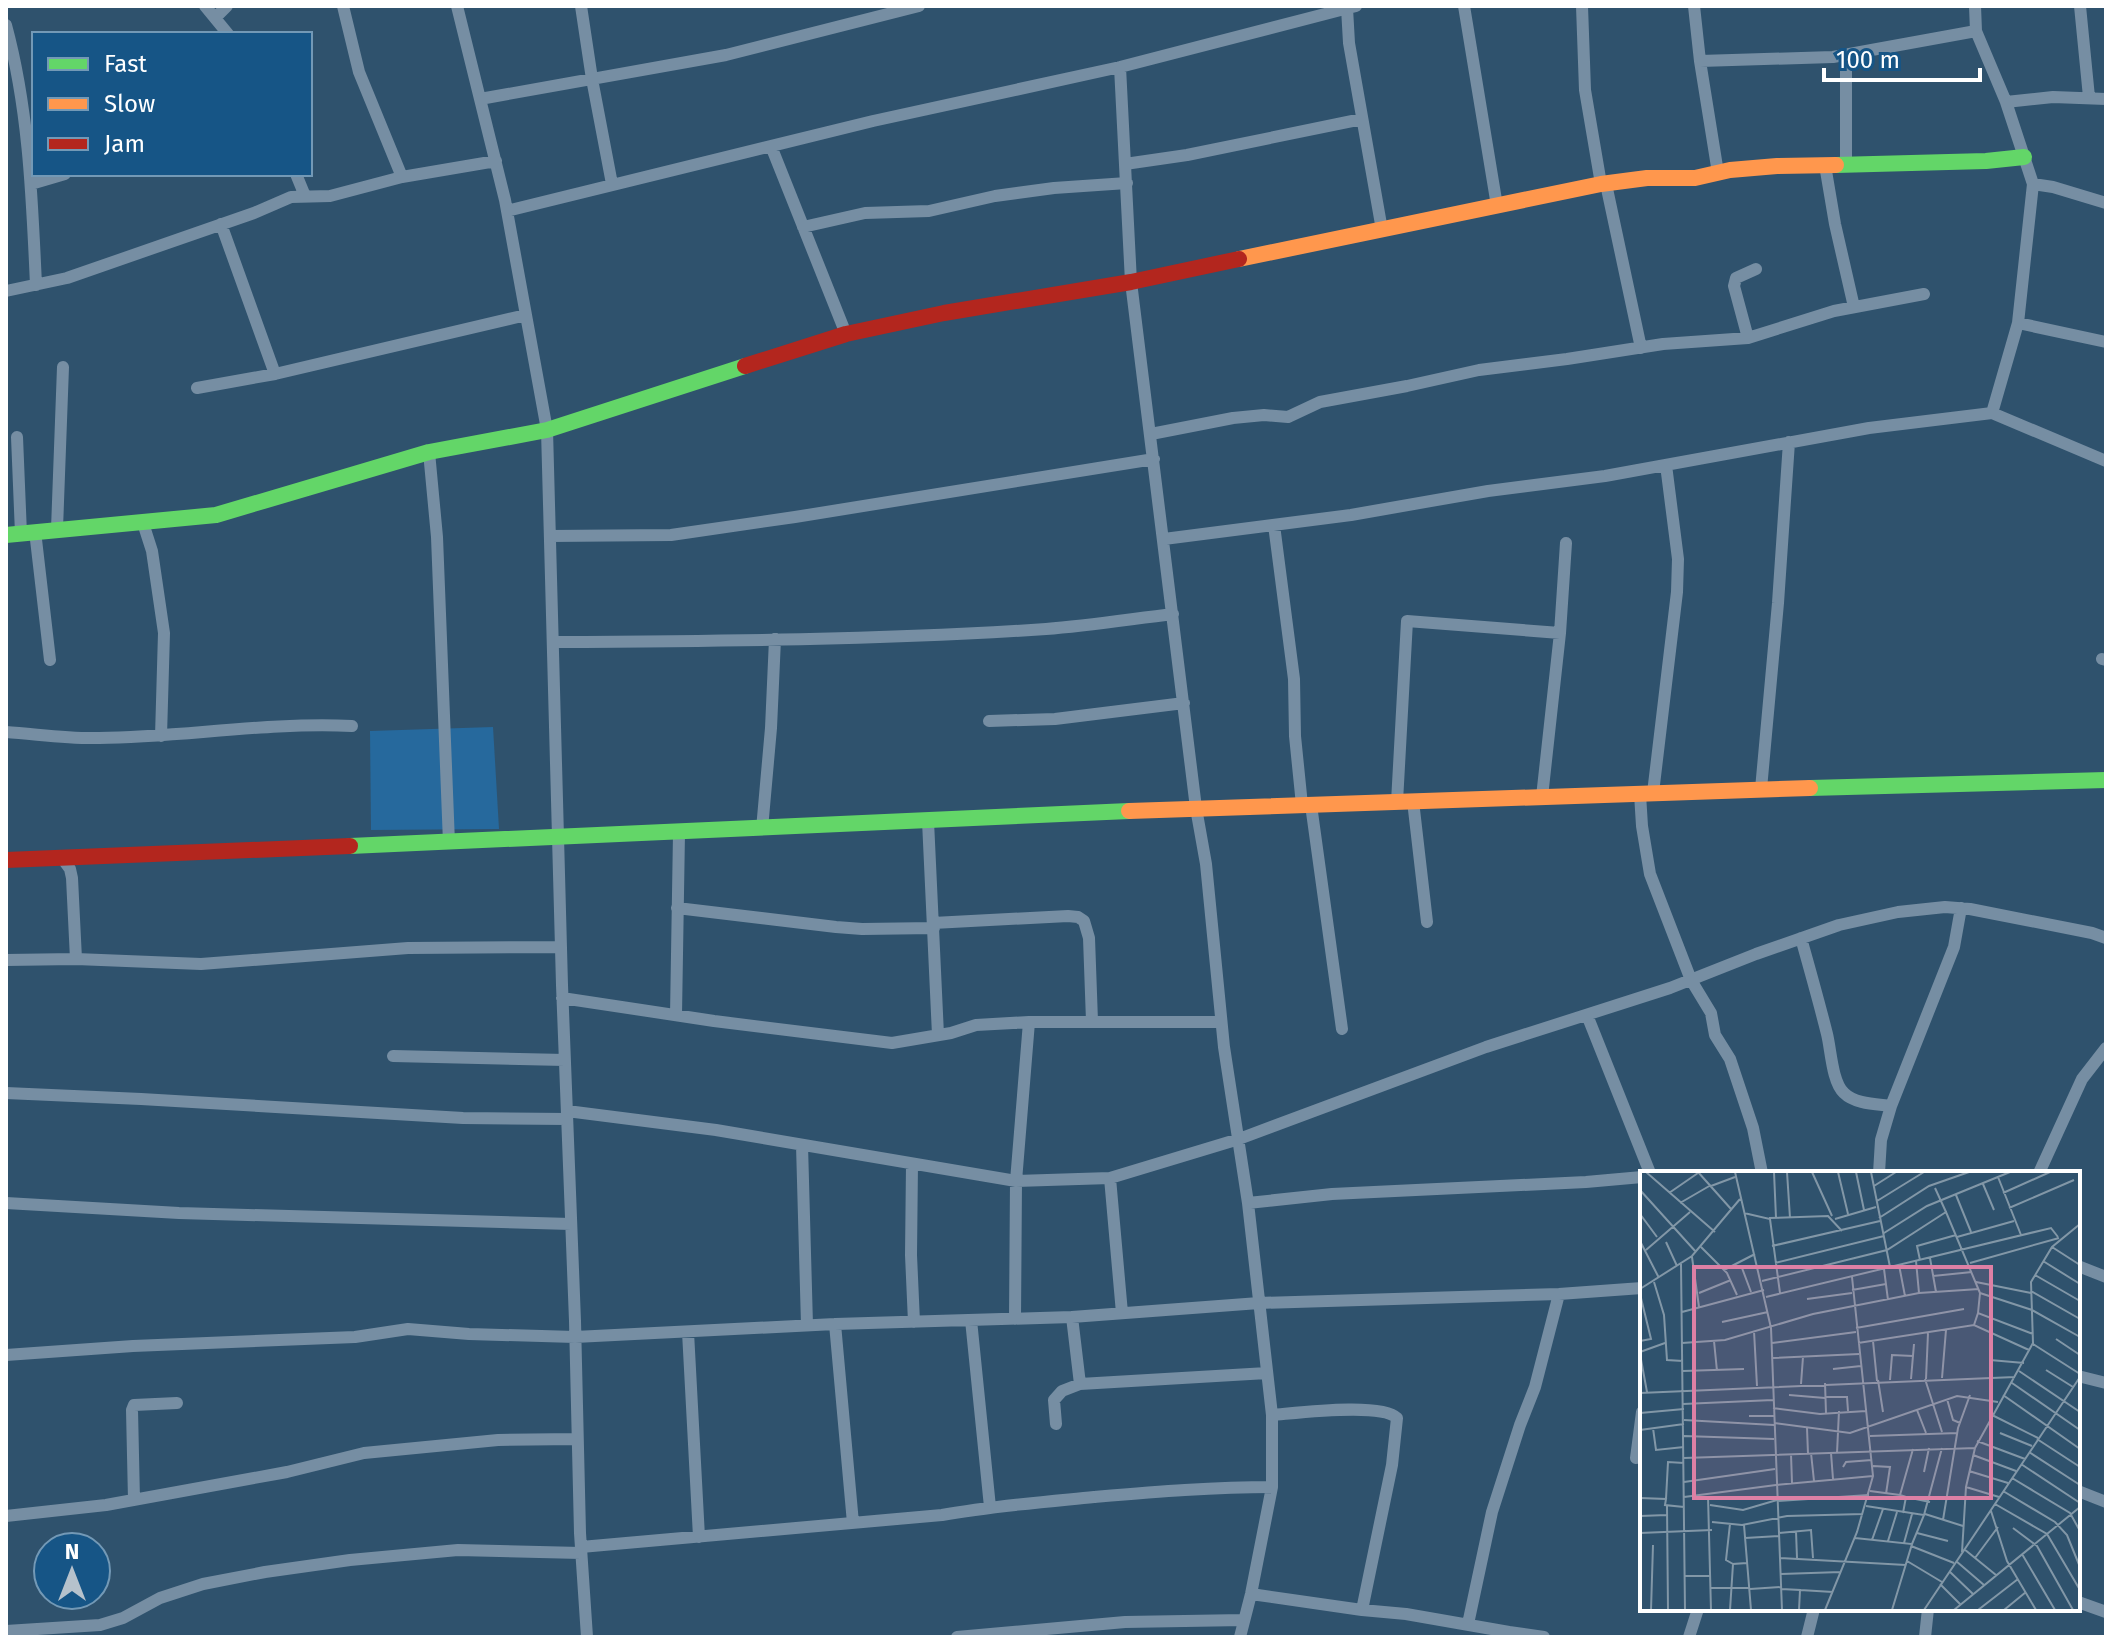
<svg xmlns="http://www.w3.org/2000/svg" width="2112" height="1643" font-family="'Fira Sans',sans-serif">
<rect width="100%" height="100%" fill="#2f526d"/>
<path fill="#26699d" d="M493,727L499,829L371,830L370,731Z"/>
<g fill="none" stroke-linecap="round" stroke-linejoin="round">
<path stroke="#768ea3" stroke-width="12" d="M205,6L228,34
M343,6L359,72L402,177
M457,6L505,200L547,430L562,985L575,1321L580,1533L587,1637
M581,6L592,79L612,184
M1464,6L1497,206
M1582,6L1585,90L1601,184
M1694,6L1700,61L1718,173
M1975,6L1976,31L2006,102L2033,184L2018,323
M2080,6L2089,97
M1347,8L1349,43L1382,230
M215,18L227,6
M6,25C29,110 32,198 36,285
M1700,61L1833,57L1976,31
M1120,67L1131,282L1196,808L1206,864L1224,1047L1248,1203L1272,1415V1487L1251,1594L1240,1637
M480,99L726,55L919,6
M2006,102L2053,97L2106,99
M771,146L846,334
M1125,164L1187,155L1362,119
M1825,165L1835,224L1854,307
M1846,165V55
M296,174L305,196
M31,184L65,174
M1606,184L1641,348
M2033,184L2053,187L2106,203
M507,211L873,121L1120,67L1356,6
M221,224L275,374
M803,227L865,213L929,211L995,196L1054,188L1127,183
M6,291L67,278L254,213L291,197L330,196L402,177L496,161
M1748,338L1734,286L1736,278L1756,269
M197,388L275,374L526,315
M1992,413L2018,323L2106,342
M1151,434L1233,418L1264,415L1288,417L1320,402L1407,386L1479,370L1567,359L1663,344L1748,338L1834,311L1924,294
M17,437L21,534
M429,452L437,537L449,843
M143,523L152,551L164,633L161,736
M1274,525L1294,679L1295,736L1302,805
M57,529L63,367
M35,531L50,660
M550,536L671,535L795,517L1154,459
M1164,539L1351,515L1488,491L1605,476L1869,428L1992,413L2106,461
M553,642C718,641 882,640 1046,629C1088,626 1131,619 1173,614
M2102,659L2106,660
M989,721L1055,719L1184,703
M6,732C37,734 68,739 99,738C183,737 267,722 352,726
M1761,789L1778,603L1789,442
M1653,793L1677,592L1678,559L1666,465
M1640,794L1642,826L1650,874L1691,980L1711,1013L1715,1035L1730,1059L1753,1128L1762,1173
M1542,797L1560,633L1566,543
M1413,801L1427,922
M1397,802L1407,621L1560,633
M1311,805L1342,1029
M928,821L938,1035
M762,829L771,728L775,639
M62,858L70,869L72,878L76,959
M677,908L836,927L862,929L934,928
M933,923L1068,916L1078,917L1084,921L1089,938L1092,1021
M1801,938C1810,970 1819,1002 1827,1034C1831,1050 1832,1082 1844,1093C1855,1104 1876,1104 1891,1106
M6,960L76,959L201,964L408,948L561,947
M562,998L714,1021L892,1043L951,1033L976,1025L1029,1022H1221
M676,1015L679,833
M1587,1015L1650,1173
M393,1056L565,1060
M6,1093L141,1099L463,1118L567,1119
M567,1111L716,1130L1016,1181L1110,1178L1239,1139L1486,1047L1670,988L1756,954L1839,925L1898,912L1945,907L1970,909L2092,933L2106,938
M802,1145L807,1325
M912,1164L911,1255L914,1322
M1879,1173L1881,1140L1891,1106L1954,947L1961,908
M2039,1173L2082,1079L2106,1048
M1110,1178L1122,1313
M6,1203L179,1213L571,1224
M1248,1203L1332,1194L1586,1182L1642,1177
M2078,1266L2106,1277
M1072,1317L1080,1384
M1015,1319L1016,1181L1029,1022
M971,1320L990,1507
M835,1324L853,1523
M688,1332L699,1537
M6,1355L133,1346L355,1337L408,1329L469,1334L575,1337L835,1324L1072,1317L1259,1303L1559,1294L1642,1288
M2078,1376L2106,1383
M1272,1415C1297,1413 1381,1402 1397,1418L1392,1465L1362,1610
M1056,1424L1054,1400L1062,1391L1080,1384L1267,1373
M1636,1458L1642,1412
M2078,1491L2106,1502
M134,1500L132,1410L134,1405L177,1403
M6,1516L106,1505L287,1472L364,1453L498,1440L577,1439
M581,1547L942,1515C992,1506 1043,1502 1094,1497C1154,1492 1213,1487 1272,1487
M1251,1594L1362,1610L1406,1614L1509,1632L1508,1637
M2078,1602L2106,1612
M1468,1624L1492,1512L1520,1425L1535,1387L1559,1294
M6,1631L100,1625L123,1618L160,1598L203,1584L265,1572L350,1560L458,1550L581,1553
M1509,1632L1544,1637
M957,1637L1125,1622L1244,1620
M1689,1637L1698,1609
M1807,1637L1814,1609
M1925,1637L1928,1609"/>
<path stroke="#63d668" stroke-width="16" d="M1836,165L1986,161L2024,157
M6,535L216,515L429,452L547,430L745,366
M1810,788L2106,780
M350,846L1129,811"/>
<path stroke="#ff974d" stroke-width="16" d="M1239,259L1601,184L1647,178H1695L1730,170L1777,166L1836,165
M1129,811L1810,788"/>
<path stroke="#b3261e" stroke-width="16" d="M745,366L846,334L944,313L1131,282L1239,259
M6,860L350,846"/>
</g>
<g transform="translate(1640 1171)">
<rect width="440" height="440" fill="#2f526d"/>
<path fill="none" stroke="#8297a7" stroke-width="2" d="M6,1L75,61M58,1L91,38M95,1L131,157L142,439M134,1L136,47M147,1L150,47M172,1L192,45M198,1L208,43M216,1L224,39M231,1L250,96M358,6L381,64M343,13L354,39M71,15L95,6M234,15L256,1M0,19L56,81M29,22L58,2M363,22L410,1M316,24L331,61M237,30L284,1M40,32L71,14M369,37L434,9M306,41L340,122L338,142M104,42L130,48L140,122M0,43L17,66M129,47L188,45L202,60M239,47L289,15L329,1M195,48L236,36M244,62L287,35L370,1M317,66L374,50M0,70L19,107M26,71L37,95M132,75L240,50M61,76L87,102L97,124M412,76L440,94M6,79L50,41M52,86L59,136M290,87L296,121M280,89L277,75L316,64M276,90L279,122M403,90L440,113M135,92L244,65M330,92L419,67M41,93L45,439M259,94L265,125M102,97L111,121M244,98L248,129M84,99L115,83M395,104L440,130M293,105L332,101M122,110L247,79L306,41L295,17M14,111L24,144L27,189L43,190M336,111L391,122M0,118L52,85L100,28M212,119L246,113M391,120L440,148M59,122L91,109M340,122L392,139L440,166M0,123L11,168L0,170M126,126L411,57L418,66M167,128L212,122M42,141L124,119M82,151L128,141M334,154L338,142L393,163M216,157L324,138M114,160L117,215M416,168L440,184M74,170L77,200M233,170L237,210M42,172L85,169L173,143L279,122L339,118M132,172L216,161M218,172L334,154L389,179M393,173L440,203M0,181L25,172M0,183L7,221M132,187L219,183M350,189L384,192M193,198L221,195M406,199L433,216M43,200L104,198M379,200L440,241M302,207L306,159M271,208L274,173M285,208L302,261M286,208L288,162M238,209L243,241M250,209L252,184L273,185M185,212L186,242M372,212L440,259M161,213L163,186M0,222L375,206M149,224L185,227M363,224L440,278M185,226H207L208,240M307,228L313,249L320,252M43,233L133,229M133,237L180,243L226,240M277,239L286,262M0,242L44,238M350,243L398,267M109,245H134M44,249L134,254M134,252L210,262L317,225L358,231M13,257L16,279L44,276M167,257L168,283M0,259L44,253M360,262L392,275M44,265L134,268M230,265L318,262M397,268L440,296M337,270L385,288M335,277L393,172L391,111L412,76L440,53M389,281L440,314M171,282L174,310M191,282L193,308M197,282L199,240M151,283L152,312M333,284L376,300M44,287L335,277L326,316L322,381M381,293L440,332M233,295L250,296L246,323M203,296L206,291L232,289M329,300L368,312M284,301L289,277M372,307L430,342L440,360M44,311L135,298M136,314L233,305M326,316L359,326M230,320L260,324M363,320L415,351L427,364L440,396M68,325L71,439M44,326L136,314M266,326L290,331M0,327L26,328L25,334L44,336M26,328L28,291L44,292M137,330L229,324M355,333L407,363L440,419M70,334L103,339L137,329M27,335L28,439M226,335L284,344L272,373M351,340L367,390L396,439M263,342L266,326L260,324L273,278M285,343L323,355M284,344L302,277M0,345L27,344M303,349L318,257L330,224M72,351L102,354L147,345L223,343M90,353L86,389L93,393M104,354L111,439M373,357L397,375L433,439M156,360L157,387M0,362L72,359M139,362L171,359L173,387M277,362L308,370M105,367L139,365M215,367L272,373L252,439M232,369L243,338M248,370L257,341M264,372L272,343M271,375L314,392M324,378L356,404M382,383L415,439M140,387L266,394M335,387L358,356M267,390L302,411M316,390L344,414M309,400L333,423M141,403L201,401M44,405H70M300,413L320,433M71,417H110M110,418L141,416M141,418L160,419L159,439M160,419L193,421M11,439L13,374M90,439L93,393L107,392M185,439L217,361L233,305L212,106M284,439L440,206M314,439L440,336M338,439L378,408M364,439L386,421"/>
<path fill="#dd80a5" fill-opacity="0.15" stroke="#dd80a5" stroke-width="4" d="M54,96H351V327H54Z"/>
<rect width="440" height="440" fill="none" stroke="#fff" stroke-width="4"/>
</g>
<rect width="2112" height="1643" fill="none" stroke="#ffffff" stroke-width="16"/>
<rect x="32" y="32" width="280" height="144" fill="#165586" stroke="#7399b6" stroke-width="2"/>
<rect x="48" y="58" width="40" height="12" fill="#63d668" stroke="#7399b6" stroke-width="2"/>
<text x="104" y="72" font-size="24" fill="#ffffff">Fast</text>
<rect x="48" y="98" width="40" height="12" fill="#ff974d" stroke="#7399b6" stroke-width="2"/>
<text x="104" y="112" font-size="24" fill="#ffffff">Slow</text>
<rect x="48" y="138" width="40" height="12" fill="#b3261e" stroke="#7399b6" stroke-width="2"/>
<text x="104" y="152" font-size="24" fill="#ffffff">Jam</text>
<g transform="translate(72 1571)"><circle r="38" fill="#165586" stroke="#7399b6" stroke-width="2"/>
<path d="M0-6L14 30L0 20L-14 30Z" fill="#b6c2cc"/>
<text y="-12" font-size="22" font-weight="bold" text-anchor="middle" fill="#ffffff">N</text>
</g>
<path d="M1824 68v12h156v-12" fill="none" stroke="#ffffff" stroke-width="4"/>
<text x="1836" y="68" font-size="24" fill="#ffffff" stroke="#165586" stroke-width="6" paint-order="stroke">100 m</text>
</svg>
